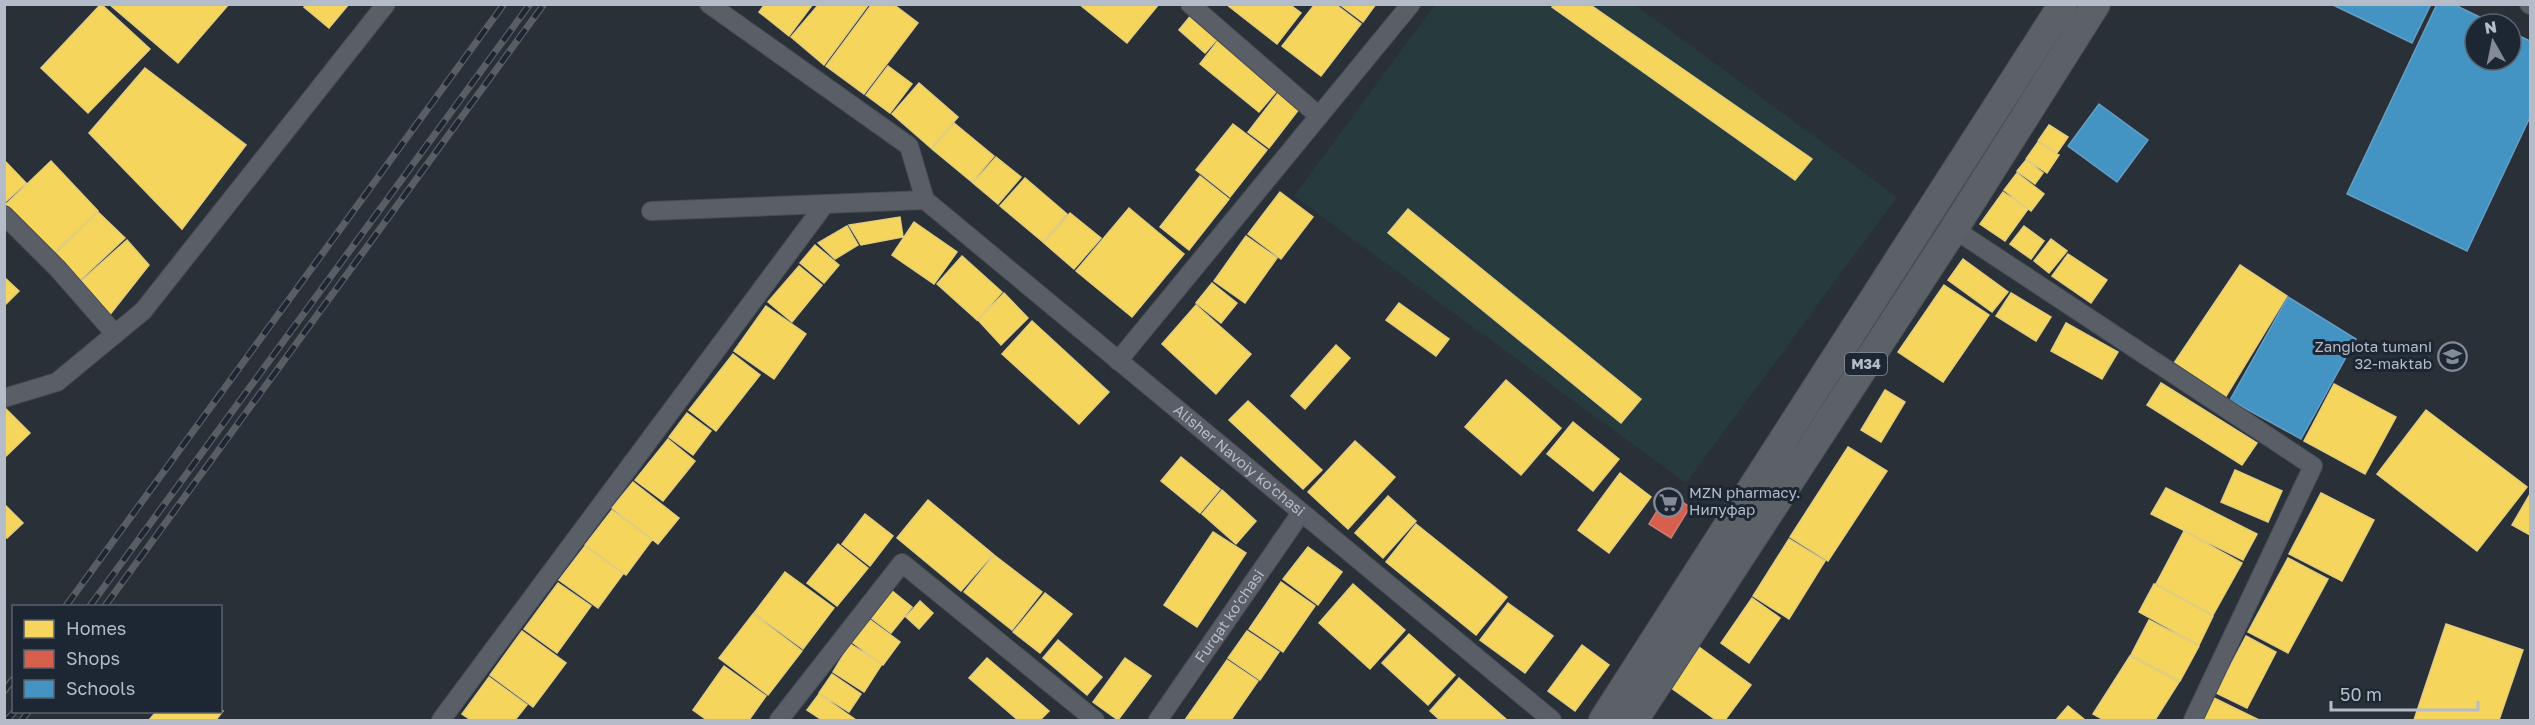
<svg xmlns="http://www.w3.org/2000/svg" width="2535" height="725" font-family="'Golos Text',sans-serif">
<rect width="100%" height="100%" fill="#2a3038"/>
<path fill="#273a3e" d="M1634,4L1897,197L1686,483L1294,196L1435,5Z"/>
<path fill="#f6d55c" stroke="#e2ce7d" stroke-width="1.5" d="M101,4L150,49L88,113L41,68Z
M109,4H229L178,63Z
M306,4H349L329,28L304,7Z
M765,4H813L789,36L759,12Z
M819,4H869L824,65L791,37Z
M872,4H893L918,23L864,94L826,66Z
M1079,4H1159L1127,43Z
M1226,4H1289L1301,13L1277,44Z
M1315,4H1335L1361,24L1321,76L1282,46Z
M1339,4H1376L1363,22Z
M1554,4H1589L1812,159L1795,180L1552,7Z
M1192,14L1219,37L1205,53L1179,30Z
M1220,38L1280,87L1259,112L1200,64Z
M888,66L912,84L890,113L866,95Z
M145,68L246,145L182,229L89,133Z
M919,83L958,117L931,148L892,114Z
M1282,88L1303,104L1269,148L1248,132Z
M954,123L994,156L972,182L932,149Z
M1233,124L1267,150L1230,197L1196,170Z
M2049,125L2068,137L2057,153L2038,141Z
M2038,142L2059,155L2047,173L2026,159Z
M996,157L1021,177L998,204L973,183Z
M4,160L26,183L4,203Z
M2026,160L2043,173L2035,184L2017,171Z
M51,161L98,211L51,256L4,206Z
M2017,173L2044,194L2031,211L2004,190Z
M1200,176L1229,199L1189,250L1160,227Z
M1025,178L1067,214L1043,242L1000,206Z
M1280,192L1313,217L1281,259L1248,234Z
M2003,192L2028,209L2005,241L1980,224Z
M1129,208L1184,254L1132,317L1076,271Z
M1408,209L1641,399L1621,423L1388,233Z
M98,212L125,238L78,282L52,257Z
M1070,213L1101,238L1074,269L1044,243Z
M900,217L903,237L861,245L849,225Z
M914,222L957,252L934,284L892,255Z
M847,226L858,245L835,259L818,243Z
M2024,226L2044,241L2031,259L2010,244Z
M1246,236L1277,258L1245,303L1214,281Z
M2051,239L2067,251L2049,273L2034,261Z
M127,240L149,265L108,317L79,283Z
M815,245L839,265L824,283L800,263Z
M2068,254L2107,280L2091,303L2052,276Z
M962,256L1002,292L977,320L937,284Z
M1963,259L2008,292L1992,312L1948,280Z
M2240,265L2287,296L2225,398L2174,363Z
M799,266L822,285L792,322L768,302Z
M4,277L19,291L4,306Z
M1212,283L1237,303L1221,323L1196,303Z
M1944,285L1989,315L1943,382L1898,352Z
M1004,293L1028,318L1001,345L978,320Z
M2011,293L2051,317L2036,341L1996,316Z
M1399,303L1449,339L1436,356L1386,320Z
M1196,305L1251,354L1216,394L1162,344Z
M766,306L806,334L774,379L734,351Z
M1032,321L1109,392L1079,424L1002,354Z
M2066,323L2118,352L2102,379L2051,351Z
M1336,345L1350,358L1305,409L1291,396Z
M733,354L760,375L716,431L689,410Z
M1506,380L1561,428L1521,475L1465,427Z
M2161,383L2257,443L2242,465L2147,405Z
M2334,384L2396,417L2365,474L2304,441Z
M1885,390L1905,402L1881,442L1861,430Z
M1248,401L1322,470L1303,489L1229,420Z
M4,407L30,433L4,458Z
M2426,410L2527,487L2477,551L2377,474Z
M687,413L711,431L693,455L669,437Z
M1573,422L1619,459L1593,491L1547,454Z
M668,439L695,461L663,501L635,480Z
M1355,441L1395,477L1348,529L1308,492Z
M1848,447L1887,471L1828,561L1790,537Z
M1181,457L1220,489L1200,513L1161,481Z
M2235,470L2282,491L2268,522L2221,502Z
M1620,473L1651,497L1609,553L1578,530Z
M633,482L679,518L658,544L612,508Z
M2166,488L2257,534L2243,560L2151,514Z
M1222,490L1256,521L1236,544L1202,514Z
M2321,493L2374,520L2342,581L2289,554Z
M2530,494V535L2512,525Z
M1388,496L1416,521L1383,558L1355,533Z
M928,500L993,554L961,591L897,538Z
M4,504L23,523L7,538L4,536Z
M612,510L652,540L626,575L585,545Z
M865,514L893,536L870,566L842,544Z
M1416,524L1507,597L1476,635L1386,562Z
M2184,531L2242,563L2213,615L2156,584Z
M1213,532L1246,553L1197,627L1164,605Z
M1789,539L1825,561L1789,619L1753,596Z
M838,544L868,568L837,606L807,583Z
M585,546L623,574L598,608L559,580Z
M1308,547L1342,572L1318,605L1283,579Z
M994,555L1042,592L1012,630L964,592Z
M2288,558L2328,579L2288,653L2248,632Z
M785,572L834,608L803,649L754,613Z
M1281,582L1315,606L1283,652L1249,629Z
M558,583L591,606L557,653L524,629Z
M1353,584L1405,630L1370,669L1319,623Z
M2154,584L2213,616L2199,645L2139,612Z
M891,590L912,607L891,633L870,617Z
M1045,593L1072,614L1040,653L1013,632Z
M1752,598L1780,618L1749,663L1721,643Z
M920,601L933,613L919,629L906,617Z
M1508,603L1553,636L1525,673L1480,640Z
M753,614L802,651L768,695L719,658Z
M869,619L900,642L883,665L852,642Z
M2149,620L2199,646L2180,681L2131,655Z
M2446,624L2523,650L2499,720H2414Z
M522,631L566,663L533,707L490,675Z
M1247,631L1279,652L1260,680L1228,658Z
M1409,634L1455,675L1428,705L1382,663Z
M2246,636L2276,652L2247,708L2216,693Z
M1058,640L1102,677L1087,695L1043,658Z
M850,644L882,664L864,692L833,672Z
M1582,645L1609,665L1575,711L1548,691Z
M1699,647L1751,685L1725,720H1716L1670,687Z
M2130,656L2179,682L2155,720H2104L2093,714Z
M987,658L1049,711L1040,720H1018L969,678Z
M1125,658L1151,676L1118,720L1093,702Z
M1227,660L1258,681L1231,720H1185Z
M724,666L766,696L749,720H707L693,710Z
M832,674L861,694L849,712L819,693Z
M489,677L527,705L515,720H471L462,714Z
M1459,678L1506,719L1505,720H1440L1430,711Z
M819,694L856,720H822L807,710Z
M2214,698L2259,720H2202Z
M2068,706L2085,720H2056Z
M220,709L223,711L216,720H149L156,712H220Z"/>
<path fill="#d6604d" stroke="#cc7c72" stroke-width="1.5" d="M1668,493L1690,507L1671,538L1649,524Z"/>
<path fill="#4393c3" stroke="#659fc5" stroke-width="1.5" d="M2331,4H2431L2412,43Z
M2437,4H2453L2494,24H2475V60H2511V32L2530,41V117L2467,251L2347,194Z
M2099,104L2148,140L2117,182L2068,146Z
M2288,297L2356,339L2301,439L2230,400Z"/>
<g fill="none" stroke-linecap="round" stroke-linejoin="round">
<defs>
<g id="minor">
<path d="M709,4L909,146L925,200"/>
<path d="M1190,4L1319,116"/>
<path d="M2529,4L2530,5"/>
<path id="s1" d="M925,200L1552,720"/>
<path d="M651,211L925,200"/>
<path d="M4,215L58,269L115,334"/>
<path d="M1954,229L2313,466L2193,720"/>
<path d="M1118,361L1411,4"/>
<path d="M4,398L57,382L143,311L386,4"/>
<path d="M441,720L825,204"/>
<path d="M779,720L902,563L1095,720"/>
<path id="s2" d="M1158,720L1301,513"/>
</g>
<path id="primary" d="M1603,720L2063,4
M1634,720L1954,229L2096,4"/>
</defs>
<use href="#minor" stroke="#484c53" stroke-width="20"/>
<use href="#primary" stroke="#484c55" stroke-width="30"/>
<use href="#minor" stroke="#5a5e66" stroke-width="18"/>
<use href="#primary" stroke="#5c6168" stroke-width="28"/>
<defs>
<path id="rail" d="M66,606L504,4
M90,606L530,4
M105,606L544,4
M4,691L14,678
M7,720L14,712
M22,720L28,712"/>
</defs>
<use href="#rail" stroke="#595d64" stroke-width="7"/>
<use href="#rail" stroke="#1d2633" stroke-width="4.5" stroke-dasharray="14" stroke-linecap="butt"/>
</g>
<defs>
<symbol id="school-ring" viewBox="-11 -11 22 22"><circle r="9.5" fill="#1d2633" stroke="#848b96" stroke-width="1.5"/><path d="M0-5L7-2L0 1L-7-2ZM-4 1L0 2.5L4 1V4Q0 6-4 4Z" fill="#848b96"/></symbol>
<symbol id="supermarket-ring" viewBox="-11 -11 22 22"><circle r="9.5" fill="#1d2633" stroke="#848b96" stroke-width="1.5"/><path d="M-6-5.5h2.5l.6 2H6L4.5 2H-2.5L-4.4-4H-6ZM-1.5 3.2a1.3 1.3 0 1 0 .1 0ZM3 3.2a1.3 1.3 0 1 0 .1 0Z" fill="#848b96"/></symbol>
</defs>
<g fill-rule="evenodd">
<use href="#school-ring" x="2436" y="340" width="33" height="33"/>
<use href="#supermarket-ring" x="1652" y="486" width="33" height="33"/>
</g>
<g text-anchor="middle" stroke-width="6" stroke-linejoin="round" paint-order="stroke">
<rect fill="#1d2633" stroke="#878f9c" stroke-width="1.5" x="1845" y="353" width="42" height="22" rx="4.5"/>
<g font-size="14" font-weight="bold" fill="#b4bcc9">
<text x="1866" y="369">M34</text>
</g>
<g font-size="15" fill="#b4bcc9" stroke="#1d2633" text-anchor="end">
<text x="2432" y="352">Zangiota tumani<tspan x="2432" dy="17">32-maktab</tspan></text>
<text x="1689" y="498" text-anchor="start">MZN pharmacy.<tspan x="1689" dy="17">Нилуфар</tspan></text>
</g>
<g font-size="15" fill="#b4bcc9" stroke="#1d2633">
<text dy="5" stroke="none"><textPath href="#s1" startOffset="408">Alisher Navoiy ko'chasi</textPath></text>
<text dy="5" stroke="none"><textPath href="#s2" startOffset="126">Furqat ko'chasi</textPath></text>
</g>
</g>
<rect width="2535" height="725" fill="none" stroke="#b4bcc9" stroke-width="12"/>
<rect x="12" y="605" width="210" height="108" fill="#1d2633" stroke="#59626f" stroke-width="1.5"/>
<rect x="24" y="620" width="30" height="18" fill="#f6d55c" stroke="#59626f" stroke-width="1.5"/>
<text x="66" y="635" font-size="18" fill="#b4bcc9">Homes</text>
<rect x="24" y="650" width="30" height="18" fill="#d6604d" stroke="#59626f" stroke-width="1.5"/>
<text x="66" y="665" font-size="18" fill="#b4bcc9">Shops</text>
<rect x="24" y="680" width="30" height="18" fill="#4393c3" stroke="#59626f" stroke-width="1.5"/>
<text x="66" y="695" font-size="18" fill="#b4bcc9">Schools</text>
<g transform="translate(2493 42) rotate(351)"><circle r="28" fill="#1d2633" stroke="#59626f" stroke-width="1.5"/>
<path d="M0-4.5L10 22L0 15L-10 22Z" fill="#848b96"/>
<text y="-9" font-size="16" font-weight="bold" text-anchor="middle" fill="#b4bcc9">N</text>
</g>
<path d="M2331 701v9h147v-9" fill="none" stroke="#b4bcc9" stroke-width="3"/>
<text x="2340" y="701" font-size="18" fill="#b4bcc9" stroke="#1d2633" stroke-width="4.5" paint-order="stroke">50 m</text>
</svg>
